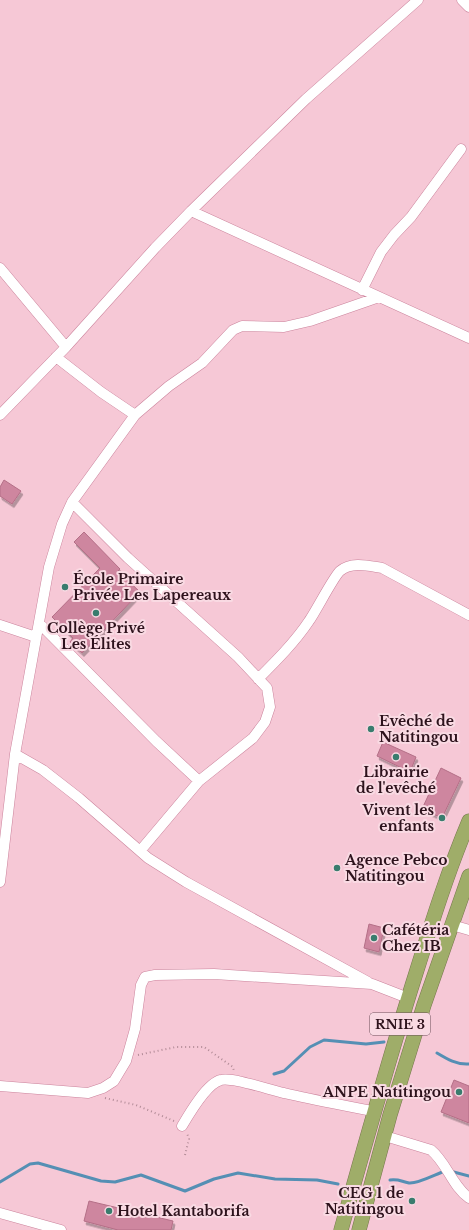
<svg xmlns="http://www.w3.org/2000/svg" width="469" height="1230" font-family="'Libre Baskerville',serif">
<defs>
<filter id="shadow"><feDropShadow dx="2" dy="3.5" stdDeviation="0" flood-color="#0004"/></filter>
</defs>
<rect width="100%" height="100%" fill="#f6c8d6"/>
<g fill="none" stroke-linecap="round" stroke-linejoin="round">
<path stroke="#558fb4" stroke-width="3" d="M437,1053C447,1059 457,1065 469,1064
M274,1074L284,1071L310,1047L324,1040L366,1044L384,1042
M450,1171L469,1176
M390,1180C399,1179 400,1181 409,1183C418,1184 436,1174 445,1171
M0,1182L30,1164L38,1163L101,1181L115,1182L141,1175L185,1191L214,1179L238,1173L275,1179L317,1180L338,1184"/>
</g>
<path fill="#ce869f" stroke="#b46f87" filter="url(#shadow)" d="M4,480L21,491L12,504L0,496V487Z
M84,532L120,569L118,571L140,592L82,653L70,642L73,638L52,617L100,568L74,542Z
M383,742L416,757L410,772L377,756Z
M441,768L461,778L442,818L422,809Z
M369,924L384,928L379,952L364,948Z
M454,1080L469,1086V1123L441,1112Z
M89,1201L173,1221L171,1230H118L84,1221Z"/>
<g fill="none" stroke-linecap="round" stroke-linejoin="round">
<defs>
<path id="minor" d="M462,0L469,7
M191,211L469,338
M0,268L66,347
M362,290L381,252L394,235L411,217L461,149
M56,357L101,392L135,415
M0,415L66,347L155,248L191,211L306,99L418,0
M72,502L128,558L238,657L267,688L270,707L265,722L253,738L199,781L140,851
M39,623L156,741L199,781
M0,625L36,637
M258,679C276,661 295,642 309,621C316,611 334,576 340,571C352,561 369,566 382,568L469,615
M15,754L43,770L79,798L148,858L186,882L368,982
M0,882L15,754L49,567L62,524L72,502L135,415L169,386L202,363L233,330L242,326L284,327L310,321L379,297
M452,925L469,930
M0,1086L88,1093L103,1088L114,1081L126,1061L135,1029L141,985L145,977L155,975L214,974L372,984L408,998
M182,1126C189,1114 207,1083 221,1080C233,1077 270,1090 284,1093C313,1100 343,1105 373,1111
M385,1136L431,1150C447,1163 452,1186 469,1198
M0,1213L61,1230"/>
<path id="highway" d="M341,1230C365,1144 389,1058 416,973C432,922 448,871 469,821
M359,1230L390,1115L424,1005L469,876"/>
</defs>
<use href="#minor" stroke="#cb839c" stroke-width="11"/>
<use href="#highway" stroke="#77774e" stroke-width="15"/>
<path stroke="#b28b97" stroke-width="2" stroke-dasharray="1 3" stroke-linecap="butt" d="M138,1055L176,1047H204L233,1067L234,1071
M105,1098L136,1105L174,1121
M185,1155L189,1139L187,1133"/>
<use href="#minor" stroke="#fff" stroke-width="10"/>
<use href="#highway" stroke="#9fad69" stroke-width="14"/>
</g>
<g fill="#397c6e" stroke="#f9dae3" stroke-width="1.5">
<circle cx="65" cy="587" r="4"/>
<circle cx="96" cy="613" r="4"/>
<circle cx="371" cy="729" r="4"/>
<circle cx="396" cy="757" r="4"/>
<circle cx="442" cy="818" r="4"/>
<circle cx="337" cy="868" r="4"/>
<circle cx="374" cy="938" r="4"/>
<circle cx="459" cy="1092" r="4"/>
<circle cx="412" cy="1201" r="4"/>
<circle cx="109" cy="1211" r="4"/>
</g>
<g text-anchor="middle" stroke-width="4" stroke-linejoin="round" paint-order="stroke">
<rect fill="#f9dae3" stroke="#6a4e58" stroke-width="1" x="370" y="1013" width="60" height="22" rx="3"/>
<g font-size="13" font-weight="bold" fill="#2d121c">
<text x="400" y="1029">RNIE 3</text>
</g>
<g font-size="14" font-weight="bold" fill="#2d121c" stroke="#f9dae3" text-anchor="start">
<text x="73" y="584">École Primaire<tspan x="73" dy="16">Privée Les Lapereaux</tspan></text>
<text x="96" y="633" text-anchor="middle">Collège Privé<tspan x="96" dy="16">Les Élites</tspan></text>
<text x="379" y="726">Evêché de<tspan x="379" dy="16">Natitingou</tspan></text>
<text x="396" y="777" text-anchor="middle">Librairie<tspan x="396" dy="16">de l'evêché</tspan></text>
<text x="434" y="815" text-anchor="end">Vivent les<tspan x="434" dy="16">enfants</tspan></text>
<text x="345" y="865">Agence Pebco<tspan x="345" dy="16">Natitingou</tspan></text>
<text x="382" y="935">Cafétéria<tspan x="382" dy="16">Chez IB</tspan></text>
<text x="451" y="1097" text-anchor="end">ANPE Natitingou</text>
<text x="404" y="1198" text-anchor="end">CEG 1 de<tspan x="404" dy="16">Natitingou</tspan></text>
<text x="117" y="1216">Hotel Kantaborifa</text>
</g>
</g>
</svg>
